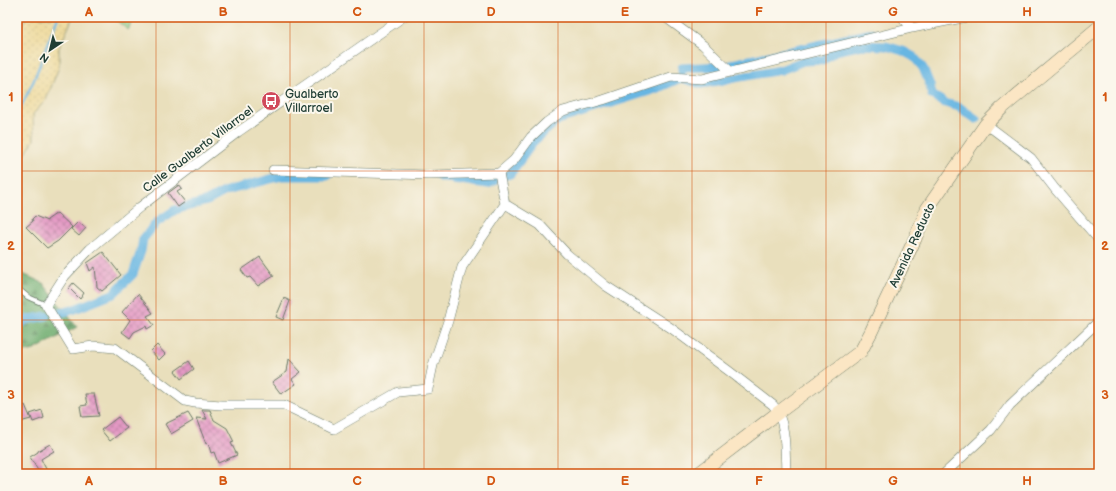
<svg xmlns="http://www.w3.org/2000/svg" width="1116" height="491" font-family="'Balsamiq Sans',sans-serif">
<defs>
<pattern id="forest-firs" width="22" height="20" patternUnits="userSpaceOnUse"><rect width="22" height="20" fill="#6cab6d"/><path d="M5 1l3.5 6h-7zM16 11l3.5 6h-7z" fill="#588c5a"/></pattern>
<pattern id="sand-dots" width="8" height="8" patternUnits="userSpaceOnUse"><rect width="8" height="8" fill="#eeda9e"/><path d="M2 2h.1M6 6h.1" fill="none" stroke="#ccbc89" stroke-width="1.8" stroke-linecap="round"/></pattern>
<pattern id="park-dots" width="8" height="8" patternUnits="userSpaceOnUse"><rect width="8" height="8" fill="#86c67e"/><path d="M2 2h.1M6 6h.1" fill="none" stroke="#6da268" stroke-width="1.8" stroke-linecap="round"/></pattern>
<pattern id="building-cross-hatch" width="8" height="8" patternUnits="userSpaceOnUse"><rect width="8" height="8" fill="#e499c4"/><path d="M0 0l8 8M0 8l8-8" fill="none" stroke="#b87ea0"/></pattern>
</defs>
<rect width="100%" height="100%" fill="#fbf7ec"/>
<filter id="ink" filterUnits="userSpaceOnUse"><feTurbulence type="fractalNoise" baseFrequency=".025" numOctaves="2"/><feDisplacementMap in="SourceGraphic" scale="8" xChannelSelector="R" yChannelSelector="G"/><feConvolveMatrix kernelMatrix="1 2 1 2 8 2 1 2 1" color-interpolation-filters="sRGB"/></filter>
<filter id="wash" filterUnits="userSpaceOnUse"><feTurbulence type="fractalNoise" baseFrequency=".012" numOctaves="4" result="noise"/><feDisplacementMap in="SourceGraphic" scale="16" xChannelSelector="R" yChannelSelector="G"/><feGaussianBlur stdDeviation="0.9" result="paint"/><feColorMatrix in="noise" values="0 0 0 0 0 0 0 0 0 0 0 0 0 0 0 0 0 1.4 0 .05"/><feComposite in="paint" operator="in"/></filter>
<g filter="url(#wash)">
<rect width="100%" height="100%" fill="#e9dfbc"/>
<path fill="url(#forest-firs)" stroke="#467450" d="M17,270L21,273L43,283L77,327L34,350L17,354Z"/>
<path fill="url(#sand-dots)" stroke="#868c69" d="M27,17H73L59,48V67L46,100L33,114L34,140L17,168V36Z"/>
<path fill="url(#park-dots)" stroke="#528259" d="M112,17H136L128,30Z"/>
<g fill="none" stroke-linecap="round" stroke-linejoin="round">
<path stroke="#67b6e2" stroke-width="2.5" d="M17,115L34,80L58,17"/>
<path stroke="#67b6e2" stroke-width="9" d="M732,64L872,33
M682,71V68L724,66
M507,175L510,174L535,140L558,120L656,89L681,78L701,84L781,70L803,61L823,60L835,51L862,45L886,46L903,51L914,57L923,68L930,85L932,95L945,103L959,107L976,119
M440,177H444L453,179L488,184L494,181
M60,313L72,310L113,294L133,274L141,251L143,239L157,222L175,210L207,201L226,191L282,176H327
M17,327L26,320L46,316"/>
</g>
<g id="blocks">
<path fill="url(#building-cross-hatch)" d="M179,185L182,189L177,192L185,202L178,207L168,193Z
M57,213L72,227L58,241L47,248L26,227L33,221L32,219L35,216L47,221V220Z
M78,222L86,228L79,236L71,229Z
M103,252L121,275L102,291L97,287L95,267L90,271L87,263Z
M260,257L274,276L258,286L250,277L247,278L241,270Z
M73,283L84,293L80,299L69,288Z
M138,294L153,313L147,316L154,325L147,329L146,326L134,332L130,338L122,332L130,320L122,312Z
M284,298L290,301L283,320L276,317Z
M157,345L165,354L159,360L151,351Z
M289,359L301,372L292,379L296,384L281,394L272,382L287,372Z
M189,361L194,369L181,379L175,371Z
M85,394H94L99,416L82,417L80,406L87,405Z
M25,405L31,419L20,422L17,414V408Z
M42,410L44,418L33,422L30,414Z
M202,410H210L214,420L227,428L234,442L231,443L237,455L218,463L214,452L211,453L208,443L206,444L196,418L207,419Z
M188,413L193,421L171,434L165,424Z
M118,417L127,428L110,441L101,430Z
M50,444L54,451L41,459L47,471L40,474L30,457L38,452V451Z"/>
</g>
</g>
<g filter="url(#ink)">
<use href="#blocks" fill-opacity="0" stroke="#667664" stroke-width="1"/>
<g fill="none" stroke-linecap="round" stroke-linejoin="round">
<defs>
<path id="lane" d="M17,288L28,297L46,305"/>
<path id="street" d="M403,17L238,132L140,207L90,249L64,277L46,305L73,349L93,346L115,348L185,401L195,403L221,405H284L334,429L398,392L428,389L433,365L448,321L462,267L505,204L499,173
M665,17L703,45L731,72
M902,17L912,28
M986,124L1031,158L1055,189L1099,240
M273,170L429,175L499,173L514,160L531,137L547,122L563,111L603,100L671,77L702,79L912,28L967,17
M505,204L540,225L567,254L606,286L671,328L729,371L773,405C787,421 785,453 786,474
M944,474L991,430L1010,405L1099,321"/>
<path id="secondary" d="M698,474L779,412L861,351L871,332L915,239L927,209L986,124L1002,108L1099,27"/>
</defs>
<use href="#lane" stroke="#667664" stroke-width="6"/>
<use href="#street" stroke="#667664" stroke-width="10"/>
<use href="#secondary" stroke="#667664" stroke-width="14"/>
<use href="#lane" stroke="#fff" stroke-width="4.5"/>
<use href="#street" stroke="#fff" stroke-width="9"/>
<use href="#secondary" stroke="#fbe6c4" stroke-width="13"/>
</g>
</g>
<path fill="none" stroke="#d45610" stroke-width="1" stroke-opacity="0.55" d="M156,17V474M290,17V474M424,17V474M558,17V474M692,17V474M826,17V474M960,17V474M17,171H1099M17,320H1099"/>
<defs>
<symbol id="bus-disc" viewBox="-11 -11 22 22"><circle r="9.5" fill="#d1495b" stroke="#fbf7ec"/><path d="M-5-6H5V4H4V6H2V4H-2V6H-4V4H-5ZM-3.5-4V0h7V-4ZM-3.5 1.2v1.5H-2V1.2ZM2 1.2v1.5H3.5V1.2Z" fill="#fff"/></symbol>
</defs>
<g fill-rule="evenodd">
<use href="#bus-disc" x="260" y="90" width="22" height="22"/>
</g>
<g text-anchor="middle" stroke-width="4" stroke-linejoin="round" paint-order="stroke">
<g font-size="12" fill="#1f3d34" stroke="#fbf7ec" text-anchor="start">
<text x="285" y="98">Gualberto<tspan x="285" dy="14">Villarroel</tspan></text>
</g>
<g font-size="12" fill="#1f3d34" stroke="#fbf7ec">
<text transform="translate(198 149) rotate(-37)" y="4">Calle Gualberto Villarroel</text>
<text transform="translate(912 245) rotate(-65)" y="4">Avenida Reducto</text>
</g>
</g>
<rect width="1116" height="491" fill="none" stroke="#fbf7ec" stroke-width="44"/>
<g transform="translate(50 50) rotate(215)" stroke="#fbf7ec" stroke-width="3" paint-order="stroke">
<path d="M0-3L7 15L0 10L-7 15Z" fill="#1f3d34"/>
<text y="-6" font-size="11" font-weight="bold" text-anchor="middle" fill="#1f3d34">N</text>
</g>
<rect x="22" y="22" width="1072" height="447" fill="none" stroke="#d45610" stroke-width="1.5"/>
<g font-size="13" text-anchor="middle" font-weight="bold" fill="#d45610">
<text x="89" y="16">A</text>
<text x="223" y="16">B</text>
<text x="357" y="16">C</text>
<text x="491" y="16">D</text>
<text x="625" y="16">E</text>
<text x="759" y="16">F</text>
<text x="893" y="16">G</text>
<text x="1027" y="16">H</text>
<text x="11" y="101">1</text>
<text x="1105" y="101">1</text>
<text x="11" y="250">2</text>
<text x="1105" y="250">2</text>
<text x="11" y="399">3</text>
<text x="1105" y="399">3</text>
<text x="89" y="485">A</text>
<text x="223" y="485">B</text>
<text x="357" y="485">C</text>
<text x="491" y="485">D</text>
<text x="625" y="485">E</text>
<text x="759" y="485">F</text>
<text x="893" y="485">G</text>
<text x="1027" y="485">H</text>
</g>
</svg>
